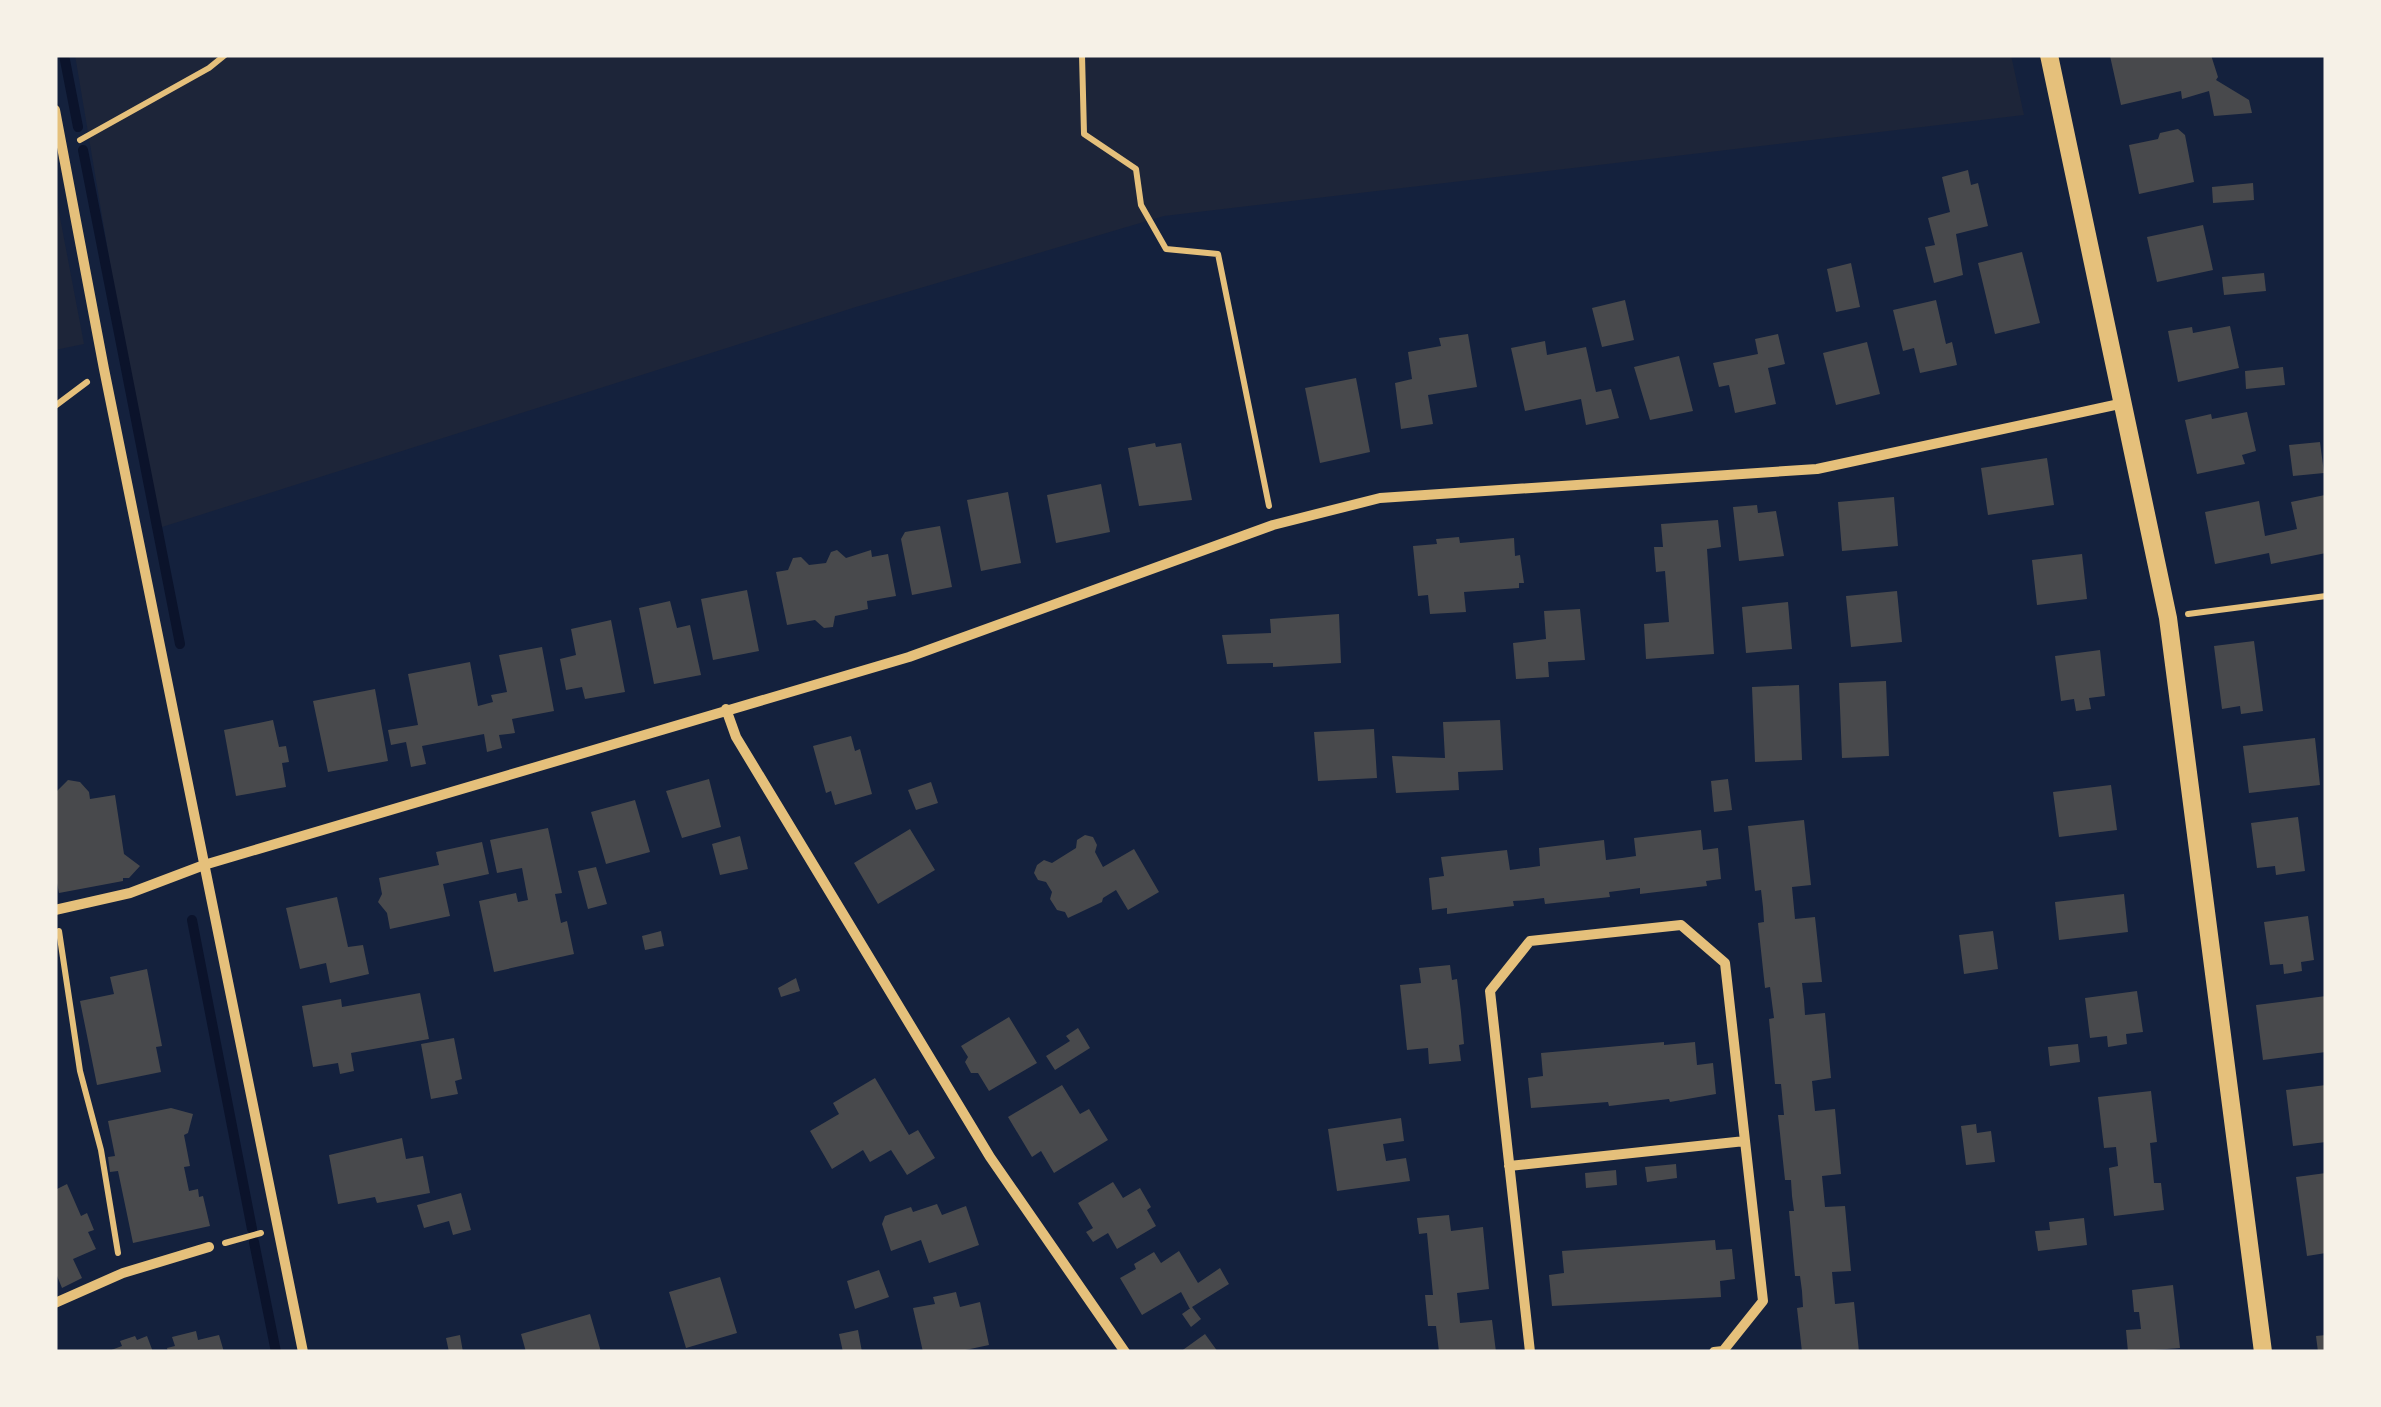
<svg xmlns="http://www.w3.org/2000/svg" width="2381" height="1407" font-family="Manrope,sans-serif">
<rect width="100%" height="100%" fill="#14213d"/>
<path fill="#1d2539" d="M75,55H2011L2024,115L1164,216L856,307L159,528L122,335Z
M55,191L84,344L55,350Z"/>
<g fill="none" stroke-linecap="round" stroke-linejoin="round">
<path stroke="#0b132b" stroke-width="10" d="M64,55L78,127
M83,150L180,644
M192,920L252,1229
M254,1242L276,1352"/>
</g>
<path fill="#48494c" d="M2135,55H2211L2218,77L2216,80L2249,100L2252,113L2214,116L2209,91L2182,99L2181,91L2121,105L2110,56Z
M2178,129L2185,135L2194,182L2139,194L2129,145L2158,139L2160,133Z
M1968,170L1971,185L1978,183L1988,226L1956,234L1963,275L1934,283L1925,247L1935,245L1928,218L1950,212L1942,177Z
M2253,183L2254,200L2213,203L2212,187Z
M2203,225L2213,270L2157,282L2147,237Z
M2022,252L2040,323L1995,334L1978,263Z
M1851,263L1860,307L1836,312L1827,269Z
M2264,273L2266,291L2224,295L2222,277Z
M1625,300L1634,340L1602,347L1592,308Z
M1936,300L1946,344L1952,342L1957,365L1920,373L1914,348L1903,351L1893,310Z
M2230,326L2239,368L2178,382L2168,331L2192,327L2193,333Z
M1468,334L1477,387L1428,395L1433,424L1401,429L1395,383L1412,379L1408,352L1441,346L1439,338Z
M1778,334L1785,364L1768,368L1776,404L1735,413L1729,385L1719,387L1713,363L1758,354L1755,339Z
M1545,341L1547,355L1586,347L1596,392L1611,389L1619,418L1586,425L1581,399L1525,411L1511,348Z
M1867,342L1880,394L1836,405L1823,353Z
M1679,356L1693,411L1650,420L1634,367Z
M2283,367L2285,385L2246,389L2245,371Z
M1356,378L1370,452L1320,463L1305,388Z
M2247,412L2256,451L2242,455L2245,464L2197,474L2185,420L2211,414L2212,419Z
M2320,442L2324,473L2293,476L2289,445Z
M1155,443L1156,447L1181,443L1192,500L1139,506L1128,448Z
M2047,458L2054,505L1988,515L1981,468Z
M1101,484L1110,532L1056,543L1047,495Z
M1008,492L1021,563L981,571L967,500Z
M2325,495L2326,553L2271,564L2269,553L2215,564L2205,512L2259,501L2265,536L2297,529L2291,502Z
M1894,497L1898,546L1842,551L1838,502Z
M1757,505L1758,513L1776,511L1784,556L1739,561L1733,507Z
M1718,520L1721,547L1707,549L1714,654L1646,659L1644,624L1669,622L1665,571L1656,572L1654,547H1663L1661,524Z
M940,526L952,587L912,595L901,539L905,532Z
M1459,537L1460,543L1514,538L1515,556L1520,555L1524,583H1519V588L1464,592L1466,612L1430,614L1428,595L1418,596L1413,546L1437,544L1436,539Z
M837,550L846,558L871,550L872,557L888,554L896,596L867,601L868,609L835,616L833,627L824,628L815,620L787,625L776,572L788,570L793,558L801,557L809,565L826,563L831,552Z
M2082,554L2087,599L2037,605L2032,560Z
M747,590L759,651L713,660L701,599Z
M1897,591L1902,642L1851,647L1846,596Z
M670,601L677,628L690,625L701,675L654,684L639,608Z
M1788,602L1792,649L1746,653L1742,607Z
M1580,609L1585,660L1548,662L1549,677L1516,679L1513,643L1546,639L1544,611Z
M1339,614L1341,663L1273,667V663L1227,664L1222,635L1271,633L1270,619Z
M611,620L625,692L585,699L582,687L566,690L560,659L576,655L571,629Z
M2254,641L2263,711L2241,714L2240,706L2222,709L2214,646Z
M542,647L554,711L512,719L515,733L499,735L502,748L487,752L484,734L422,746L426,764L411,767L406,742L391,745L388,730L418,725L408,674L470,662L478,706L493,702L491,695L507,692L499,655Z
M2100,650L2105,696L2089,698L2091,709L2076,711L2074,699L2061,701L2055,656Z
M1886,681L1889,756L1842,758L1839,683Z
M1799,685L1802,760L1755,762L1752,687Z
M375,689L388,761L328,772L313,701Z
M273,720L279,747L286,746L289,762L282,763L286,787L236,796L224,730Z
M1500,720L1503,770L1458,772L1459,790L1396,793L1392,756L1445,758L1443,722Z
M1374,729L1377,778L1318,781L1314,732Z
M851,736L855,751L860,749L872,794L835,805L831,791L826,793L813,746Z
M2315,738L2320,785L2249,793L2243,746Z
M709,779L721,827L682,838L666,791Z
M1728,779L1732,810L1714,812L1711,781Z
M68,780L80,782L89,792L90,799L115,795L124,854L140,866L129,878H123V881L59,893L55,873V793Z
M931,782L938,803L916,810L908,790Z
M2111,785L2117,830L2059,837L2053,792Z
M635,800L650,852L606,864L591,812Z
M2298,817L2305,871L2276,875L2275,866L2257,868L2251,823Z
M1804,820L1811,885L1792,887L1795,919L1815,917L1822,982L1802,983L1804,1000L1805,1015L1825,1013L1831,1078L1812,1081L1815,1111L1835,1109L1841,1174L1822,1176L1825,1207L1845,1206L1851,1271L1832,1272L1835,1304L1854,1302L1859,1352H1802L1797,1308L1803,1307L1802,1291L1800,1276H1795L1789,1211H1794L1792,1196L1791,1180H1785L1778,1115H1784L1781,1084H1775L1769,1019L1774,1018L1772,1003L1770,987L1765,988L1758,923L1764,922L1763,907L1761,890L1755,891L1748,826Z
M548,828L562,893L555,894L561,923L567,921L574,954L494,972L479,901L516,893L518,902L528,900L522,868L497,873L490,840Z
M910,829L935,870L878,904L854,863Z
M1701,830L1703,850L1718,848L1721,879L1706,881L1707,886L1640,894V888L1625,890L1609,892L1610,897L1545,904L1544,898L1528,900L1513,901L1514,906L1447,914V908L1432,910L1429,878L1444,876L1441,857L1507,850L1510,870L1540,866L1539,848L1604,840L1606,860L1622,858L1636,856L1634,838Z
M1085,835L1093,837L1097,845L1095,852L1103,867L1134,849L1159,892L1128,910L1116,890L1103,898L1102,902L1068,918L1065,912L1057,910L1050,899L1052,892L1046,882L1038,880L1034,873L1037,865L1044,860L1052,863L1076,848L1077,840Z
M740,836L748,869L720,875L712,844Z
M482,842L489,874L443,884L450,916L390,929L387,913L378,902L382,894L379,878L439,865L436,852Z
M596,867L607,904L588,909L578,871Z
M2124,894L2128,932L2059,940L2055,902Z
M337,897L348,947L363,945L369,974L330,983L326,963L300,969L286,908Z
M2308,916L2314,960L2301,962L2302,971L2284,974L2283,964L2270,965L2264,922Z
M661,931L664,946L645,950L642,936Z
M1993,931L1998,969L1964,974L1959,935Z
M1450,965L1452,980L1457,979L1461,1012L1464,1044L1459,1045L1461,1061L1429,1064L1428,1048L1407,1050L1400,985L1421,983L1419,968Z
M147,969L162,1046L156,1047L161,1072L97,1085L80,1001L114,994L110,977Z
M796,978L800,991L781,997L778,988Z
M2137,991L2143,1032L2126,1034L2127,1044L2108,1047L2107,1036L2090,1038L2085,998Z
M420,993L429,1039L351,1053L354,1071L340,1074L338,1063L313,1067L302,1006L341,999L342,1007Z
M2326,996V1052L2263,1060L2256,1005Z
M1009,1017L1037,1063L989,1091L978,1073H971L965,1062L968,1057L961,1046Z
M1078,1028L1090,1048L1055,1070L1046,1056L1070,1041L1066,1036Z
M454,1038L462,1079L455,1081L458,1094L431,1099L421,1044Z
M1664,1042V1045L1695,1042L1697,1065L1713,1063L1716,1094L1670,1102L1669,1099L1609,1106L1608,1102L1531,1108L1528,1078L1543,1076L1541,1053Z
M2078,1044L2080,1062L2050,1066L2048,1047Z
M875,1078L909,1135L918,1130L935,1158L907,1175L891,1150L870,1162L863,1150L832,1169L810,1131L839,1114L833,1103Z
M1062,1085L1080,1114L1089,1109L1108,1140L1054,1173L1041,1151L1032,1157L1008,1117Z
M2326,1085V1142L2293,1146L2286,1090Z
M2151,1091L2157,1142L2150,1143L2154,1183H2161L2164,1210L2114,1216L2109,1168L2118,1166L2116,1147L2104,1148L2098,1097Z
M171,1108L193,1114L188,1133L184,1135L190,1166L184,1167L189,1191L198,1189L199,1197L203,1196L210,1226L133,1243L118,1171L110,1172L108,1157L115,1156L108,1121Z
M1401,1118L1404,1141L1383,1144L1386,1161L1406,1158L1410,1181L1337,1191L1328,1129Z
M1976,1124L1977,1133L1991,1131L1995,1162L1966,1165L1961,1126Z
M402,1138L406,1159L423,1156L430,1193L377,1203L375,1197L338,1204L329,1155Z
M1676,1164L1677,1178L1647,1182L1645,1167Z
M1616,1170L1617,1185L1586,1188L1585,1173Z
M2326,1173V1253L2307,1256L2296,1177Z
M1113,1182L1123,1198L1140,1188L1151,1207L1147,1210L1156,1226L1117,1249L1108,1233L1093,1242L1086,1232L1093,1228L1078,1203Z
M67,1184L81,1216L87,1213L94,1230L88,1232L96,1249L73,1259L82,1278L62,1288L55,1271V1190Z
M461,1193L471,1230L453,1235L449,1221L424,1228L417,1205Z
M937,1204L942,1215L966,1206L979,1245L929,1263L921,1240L891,1251L882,1224L885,1216L911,1207L913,1212Z
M1449,1215L1451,1231L1483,1227L1489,1289L1457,1293L1460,1323L1492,1320L1496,1352H1439L1436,1326H1428L1425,1295H1433L1427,1233L1419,1234L1417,1218Z
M2084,1218L2087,1245L2038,1251L2035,1231L2050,1230L2049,1222Z
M1715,1240L1716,1250L1732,1249L1735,1279L1720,1281L1721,1297L1552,1306L1549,1275L1564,1273L1562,1251Z
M1179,1251L1198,1283L1220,1268L1229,1284L1192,1307L1201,1319L1191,1327L1182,1314L1192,1307L1190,1309L1181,1292L1142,1315L1120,1278L1136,1269L1134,1264L1154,1252L1161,1263Z
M879,1270L889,1297L855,1309L847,1281Z
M720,1277L737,1333L686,1348L669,1292Z
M2173,1285L2180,1348L2128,1352L2126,1330L2141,1329L2139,1312H2134L2132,1290Z
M956,1292L960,1307L980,1302L989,1345L956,1352H923L913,1308L935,1304L933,1297Z
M590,1314L601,1352H526L521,1334Z
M858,1330L862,1352H843L839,1334Z
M196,1331L198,1340L219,1335L224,1352H168L167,1348L175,1346L172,1337Z
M1205,1334L1218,1352H1180Z
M460,1335L463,1352H449L446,1338Z
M2326,1335V1352H2318L2316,1336Z
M135,1336L137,1340L147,1336L153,1352H106L122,1346L120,1341Z"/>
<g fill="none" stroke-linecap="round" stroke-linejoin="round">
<path stroke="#e5c07b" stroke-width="6" d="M1082,55L1084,134L1136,169L1141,205L1166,249L1218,254L1269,506
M80,140L209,68L225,55
M55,406L87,382
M2188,614L2326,596
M59,931L80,1071L101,1150L118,1253
M225,1243L261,1233"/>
<path stroke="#e5c07b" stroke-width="10" d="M55,110L104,369L303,1352
M726,709L736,737L990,1157L1125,1352
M55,910L130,893L204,865L909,657L1273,525L1380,498L1817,469L2124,403
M1509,1166L1745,1141
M55,1303L123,1273L209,1247
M1530,1352L1490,991L1530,941L1681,925L1725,963L1763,1301L1723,1351L1714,1352"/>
<path stroke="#e5c07b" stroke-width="18" d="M2049,55L2168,618L2263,1352"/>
</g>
<rect width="2381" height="1407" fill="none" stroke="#f6f1e7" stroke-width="115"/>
</svg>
